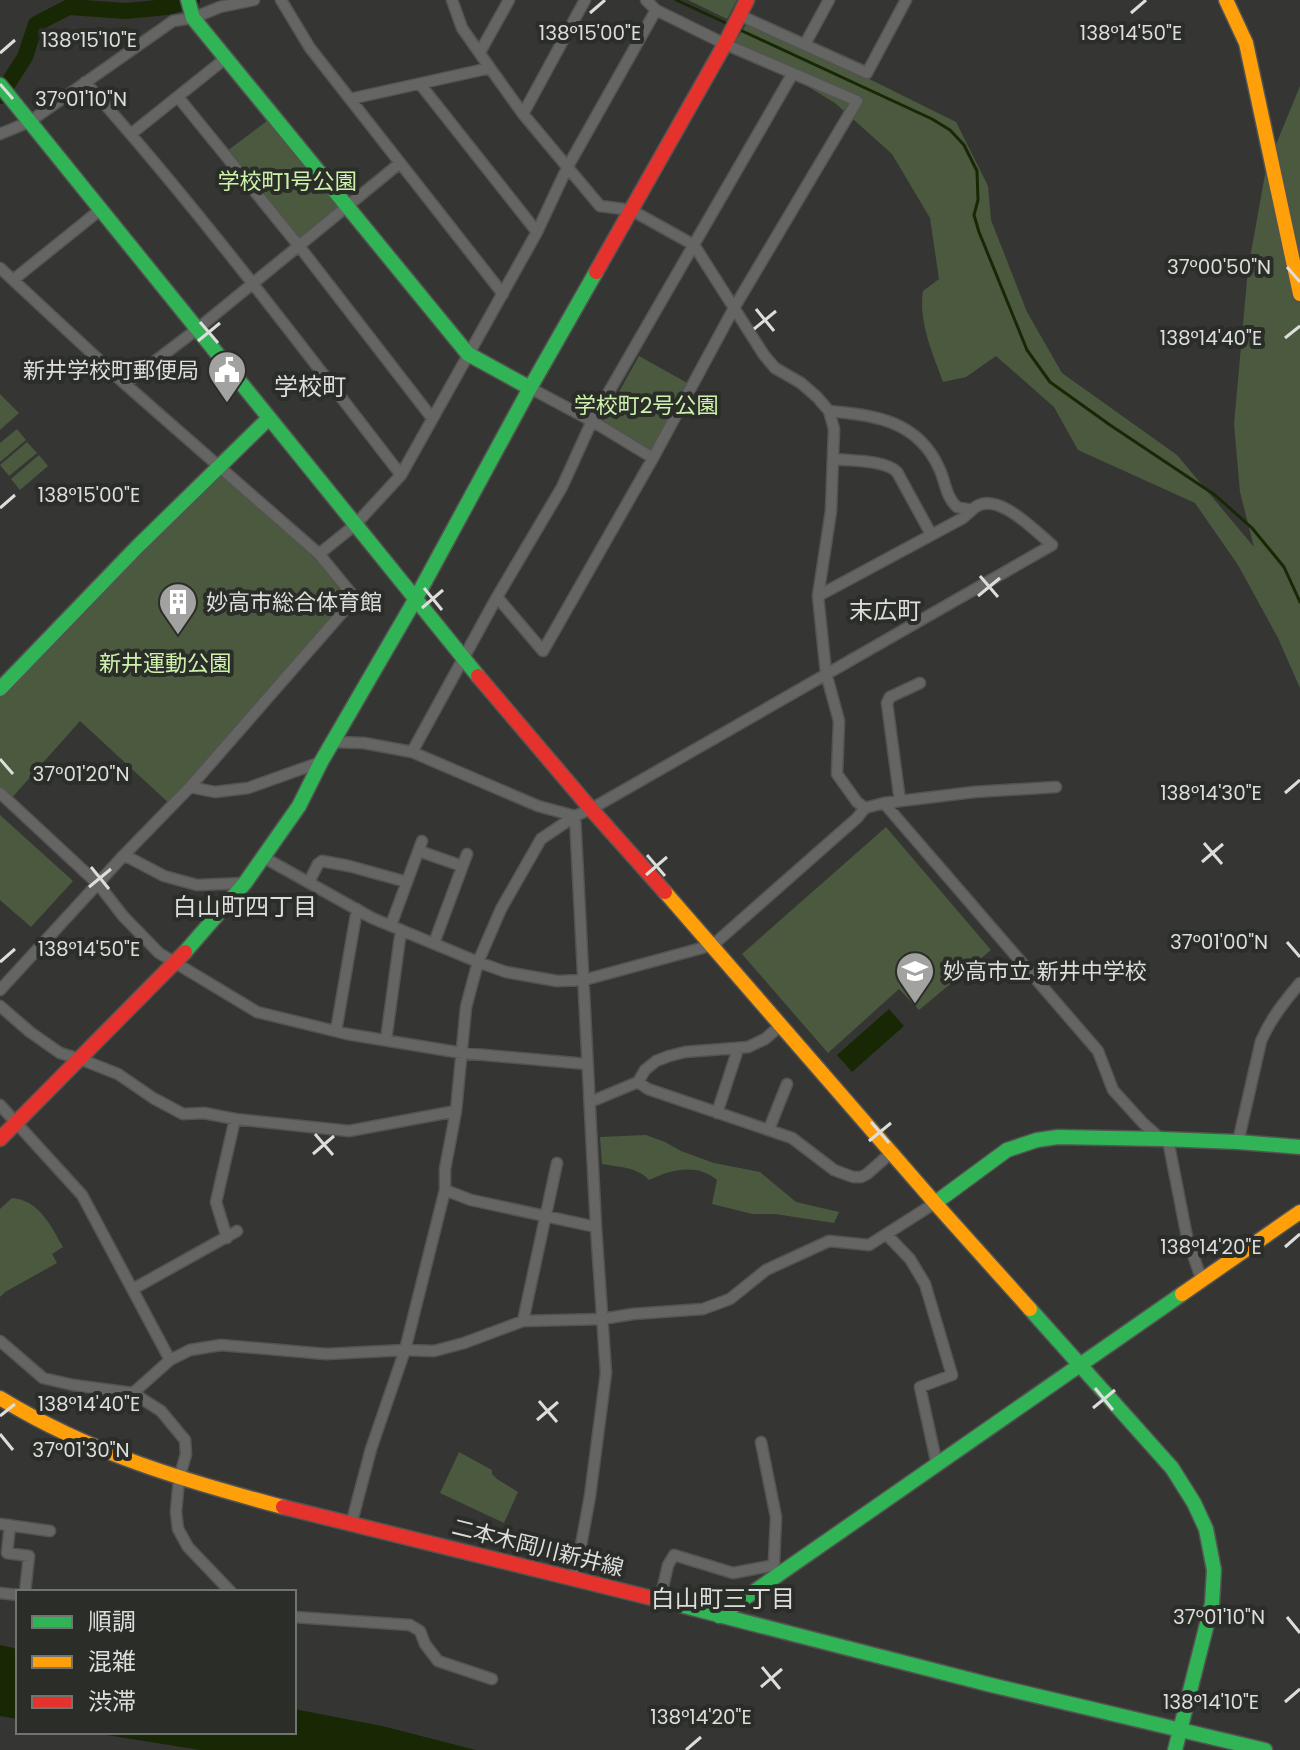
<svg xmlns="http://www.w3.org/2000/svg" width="1300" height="1750" font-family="Poppins,'Noto Sans JP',sans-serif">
<rect width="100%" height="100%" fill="#353634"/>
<path fill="#4b593e" d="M688,0H737L727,19Z
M747,23L837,63L956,122L988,186L991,220L1027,312L1062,373L1177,455L1254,547L1240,492L1234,424L1248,269L1266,169L1300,86V688L1278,638L1238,565L1195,503L1078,450L1054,407L996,356L966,377L943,382C933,354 918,321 923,291L939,279L930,218L892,154L835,103L735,42Z
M271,118L343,205L300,240L227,151Z
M639,356L691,385L652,454L600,426Z
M0,394L19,413L0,430Z
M17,429L26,440L0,462V443Z
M27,442L37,453L9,476L0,465Z
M39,455L48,466L20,490L11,479Z
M221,466L319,554L355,598L172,806L80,721L9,801L0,793V690Z
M0,815L73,881L31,927L0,900Z
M886,827L991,950L919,1010L899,989L828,1053L742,954Z
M646,1135L665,1142L681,1151L714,1163L760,1172L796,1202L839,1212L834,1223L775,1214H752L712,1204L717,1180C698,1163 671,1169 649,1180C638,1167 618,1167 602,1164L600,1137Z
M12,1198C39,1200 51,1226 63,1247L52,1254L57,1263L5,1292L0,1297V1209Z
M459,1452L492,1470V1474L497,1479L518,1492L504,1523L440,1493Z"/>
<path fill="#182805" d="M889,1009L904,1026L852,1072L837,1055Z
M0,1645L18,1649V1719L0,1716Z
M294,1709L382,1726L476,1750H200L88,1732H294Z"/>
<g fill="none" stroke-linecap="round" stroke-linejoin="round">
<path stroke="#182805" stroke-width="3" d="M676,0L728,24
M738,29L932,119L950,130L964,145L977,171L978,200L974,215L979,232L1027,350L1050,382L1110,425L1215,495L1252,528L1284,567L1300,602"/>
<path stroke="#182805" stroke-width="16" d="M0,96L25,57L36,24L69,7L126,11L167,7L192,0"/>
<defs>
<path id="street" d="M281,0L310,48L503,294
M452,0L462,28L490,68L523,114L600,206L631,210L694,245L764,355L775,368L801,383L817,397L829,411L834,429L831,511L818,596L826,673L839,721L837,774L857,802L865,808
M739,15L867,73L906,0
M805,44L829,0
M480,52L509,0
M85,82C197,207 298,342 401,475
M420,84L537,232
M178,97L299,246L432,418
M350,99L490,68
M523,114L585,0
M0,134L29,122L173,21L193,18L220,7L254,0
M131,134L226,58
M0,268L125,384L319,554L355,525L401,475L537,232L567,168L656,10
M13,280L100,210
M125,384L196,330L400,163
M530,388L592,421L793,73
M834,459C852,461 885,460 897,472L931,534
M818,596L963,518L972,510
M497,597L543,651L653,458L734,308L857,101L725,44L656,10L646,0
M334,742L364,743L412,752L538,806L575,816
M412,752L497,597L562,487L592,421L653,458
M190,787L215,792L248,788L321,762
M0,793L99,885L123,916L159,953L257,1012L347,1034L462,1053L587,1064
M900,801L887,703L890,697L920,683
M884,803L1098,1051L1113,1090L1143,1123L1161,1139
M575,816L596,1227L606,1373L590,1496L575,1578
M419,851L462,866
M124,855L164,876L197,885L245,883
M263,857L372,918L478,962L506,972L557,981L584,980L713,945L857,818L865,808L884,803L974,792L1056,787
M309,882L318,864L322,861L349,866L407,882
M391,925L422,841
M434,943L467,854
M0,990L124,855L190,787L355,598L319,554
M0,1006L30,1032L60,1053L80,1059L118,1074L153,1098L183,1114L204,1113L235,1119L349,1131L456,1111
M336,1031L357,909
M386,1040L401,930
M638,1082L648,1089L792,1138L834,1170L853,1177H861L867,1174L892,1152
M590,1102L638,1082L645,1070L656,1061L669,1056L685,1052L748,1047L765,1039L781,1025
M0,1105L82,1195L170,1360
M717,1113L738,1049
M769,1129L787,1084
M1168,1140L1187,1237L1202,1281
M1238,1142L1261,1041C1271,1018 1285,1001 1300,983
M445,1190L471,1200L596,1227
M887,1235L910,1259L925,1284L952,1375L920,1387L937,1465
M227,1238L216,1202L235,1119
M133,1289L237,1231
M523,1321L557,1163
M0,1341L43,1378L73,1385L133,1393L161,1411L185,1440L186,1454L179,1479L176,1512L178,1529L188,1547L231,1592
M133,1393L170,1360L190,1350L221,1345L326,1354L405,1350L434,1351L464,1343L523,1321L602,1319L633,1314L703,1309L730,1299L766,1270L829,1241L869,1245L935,1203
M0,1524L50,1531
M10,1525L7,1553L29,1556L25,1592
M351,1525L371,1449L405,1350L445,1190V1169L456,1111L466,1007L478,962L501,909L541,839L575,816L591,809L1052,545C1034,530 994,487 972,510L957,507C945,496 946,482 939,468C918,421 875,415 829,411
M0,1593L18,1595
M660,1600L668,1565L674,1555L733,1573L770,1566L774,1563L776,1517L761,1442
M294,1617L410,1625L420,1631L425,1644L438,1661L492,1679"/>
<path id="fast" d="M188,0L193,18L468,354L530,388
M0,85L478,676
M0,689L137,547L268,419
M185,952L245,883L299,806L321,762L415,600L530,388L596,272
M935,1203L1007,1150L1037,1140L1058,1137L1161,1139L1238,1142L1300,1147
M1030,1309L1172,1468L1194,1503L1206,1529L1214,1570L1212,1604L1175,1750
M672,1603L991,1685L1265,1750
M719,1616L1182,1294"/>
<path id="slow" d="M1226,0L1246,43L1300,294
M665,892L935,1203L1030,1309
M1182,1294L1300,1212
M0,1398C90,1453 182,1480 283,1507"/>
<path id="jam" d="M596,272L725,44L747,0
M478,676L591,809L665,892
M0,1139L185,952
M283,1507L672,1603"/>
</defs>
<use href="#street" stroke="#535452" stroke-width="13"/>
<use href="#fast" stroke="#535452" stroke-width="17"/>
<use href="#slow" stroke="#535452" stroke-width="17"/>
<use href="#jam" stroke="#535452" stroke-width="17"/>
<use href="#street" stroke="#656664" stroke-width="10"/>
<use href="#fast" stroke="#30b455" stroke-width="14"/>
<use href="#slow" stroke="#ff9f0a" stroke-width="14"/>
<use href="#jam" stroke="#e5322d" stroke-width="14"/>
</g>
<path fill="none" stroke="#dddedc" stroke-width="3" d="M590,13L605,0M1131,13L1146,0M0,53L15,40M0,84L13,99M1287,267L1300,282M756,309L774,331M200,322L218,343M754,329L776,311M1285,338L1300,326M198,341L220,323M0,508L15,495M980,576L998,597M424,588L442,610M978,596L1000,578M422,608L443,590M0,759L13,774M1285,793L1300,780M1204,843L1222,864M647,855L665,876M1202,862L1223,844M91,867L109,889M646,875L667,857M89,887L111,869M1287,942L1300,957M0,962L15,949M871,1122L889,1143M315,1134L333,1155M869,1141L891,1123M313,1154L334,1136M1285,1247L1300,1234M1095,1388L1113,1410M539,1401L557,1422M1093,1408L1115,1390M0,1416L15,1404M537,1420L558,1402M0,1434L13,1450M1287,1617L1300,1633M762,1667L780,1689M761,1687L782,1669M1285,1702L1300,1689M686,1750L701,1737"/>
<defs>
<symbol id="civic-pin" viewBox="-11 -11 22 30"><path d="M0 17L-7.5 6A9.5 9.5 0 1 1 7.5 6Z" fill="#a2a3a1" stroke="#2b2d29"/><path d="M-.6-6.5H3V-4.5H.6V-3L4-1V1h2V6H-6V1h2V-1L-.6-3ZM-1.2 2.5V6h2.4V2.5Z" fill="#fff"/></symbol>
<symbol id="building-pin" viewBox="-11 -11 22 30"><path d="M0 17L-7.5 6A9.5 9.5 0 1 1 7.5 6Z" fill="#a2a3a1" stroke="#2b2d29"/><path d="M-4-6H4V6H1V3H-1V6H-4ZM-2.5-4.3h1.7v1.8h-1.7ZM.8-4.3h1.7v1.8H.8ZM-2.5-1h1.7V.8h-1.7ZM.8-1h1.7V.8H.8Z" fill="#fff"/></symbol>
<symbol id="school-pin" viewBox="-11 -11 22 30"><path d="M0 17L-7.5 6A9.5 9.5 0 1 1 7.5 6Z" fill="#a2a3a1" stroke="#2b2d29"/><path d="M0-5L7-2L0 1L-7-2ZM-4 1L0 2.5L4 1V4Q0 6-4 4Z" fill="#fff"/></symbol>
</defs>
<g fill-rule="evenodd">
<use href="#civic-pin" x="205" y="348" width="44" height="60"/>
<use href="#building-pin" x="156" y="580" width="44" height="60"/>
<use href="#school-pin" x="893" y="949" width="44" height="60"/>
</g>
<g text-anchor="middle" stroke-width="8" stroke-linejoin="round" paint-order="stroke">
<g font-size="22" fill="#cef2ac" stroke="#2b2d29">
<text x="287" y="189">学校町1号公園</text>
<text x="646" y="413">学校町2号公園</text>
<text x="165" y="671">新井運動公園</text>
</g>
<g font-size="22" fill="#dddedc" stroke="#2b2d29" text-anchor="start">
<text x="199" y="378" text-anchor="end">新井学校町郵便局</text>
<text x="206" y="610">妙高市総合体育館</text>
<text x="943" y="979">妙高市立 新井中学校</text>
</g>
<g font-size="22" fill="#dddedc" stroke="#2b2d29">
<text transform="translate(538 1547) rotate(14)" y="8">二本木岡川新井線</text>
</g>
<g font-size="24" fill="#dddedc" stroke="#2b2d29">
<text x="310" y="395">学校町</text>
<text x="885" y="619">末広町</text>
<text x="245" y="915">白山町四丁目</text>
<text x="723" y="1607">白山町三丁目</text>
</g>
</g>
<g font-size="20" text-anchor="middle" fill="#dddedc" stroke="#2b2d29" stroke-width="8" stroke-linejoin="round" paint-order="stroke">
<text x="590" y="40">138°15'00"E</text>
<text x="1131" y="40">138°14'50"E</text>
<text x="89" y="47">138°15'10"E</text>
<text x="81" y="106">37°01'10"N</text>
<text x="1219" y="274">37°00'50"N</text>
<text x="1211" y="345">138°14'40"E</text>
<text x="89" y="502">138°15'00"E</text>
<text x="81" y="781">37°01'20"N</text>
<text x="1211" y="800">138°14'30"E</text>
<text x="1219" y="949">37°01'00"N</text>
<text x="89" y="956">138°14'50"E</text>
<text x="1211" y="1254">138°14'20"E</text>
<text x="89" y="1411">138°14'40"E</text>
<text x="81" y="1457">37°01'30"N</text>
<text x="1219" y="1624">37°01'10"N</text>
<text x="1211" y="1709">138°14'10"E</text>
<text x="701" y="1724">138°14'20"E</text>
</g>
<rect x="16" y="1590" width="280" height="144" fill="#2b2d29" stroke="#727471" stroke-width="2"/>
<rect x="32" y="1616" width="40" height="12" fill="#30b455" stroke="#727471" stroke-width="2"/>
<text x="88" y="1630" font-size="24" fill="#dddedc">順調</text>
<rect x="32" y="1656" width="40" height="12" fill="#ff9f0a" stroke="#727471" stroke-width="2"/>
<text x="88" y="1670" font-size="24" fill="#dddedc">混雑</text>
<rect x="32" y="1696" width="40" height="12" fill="#e5322d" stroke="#727471" stroke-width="2"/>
<text x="88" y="1710" font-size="24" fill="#dddedc">渋滞</text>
</svg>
